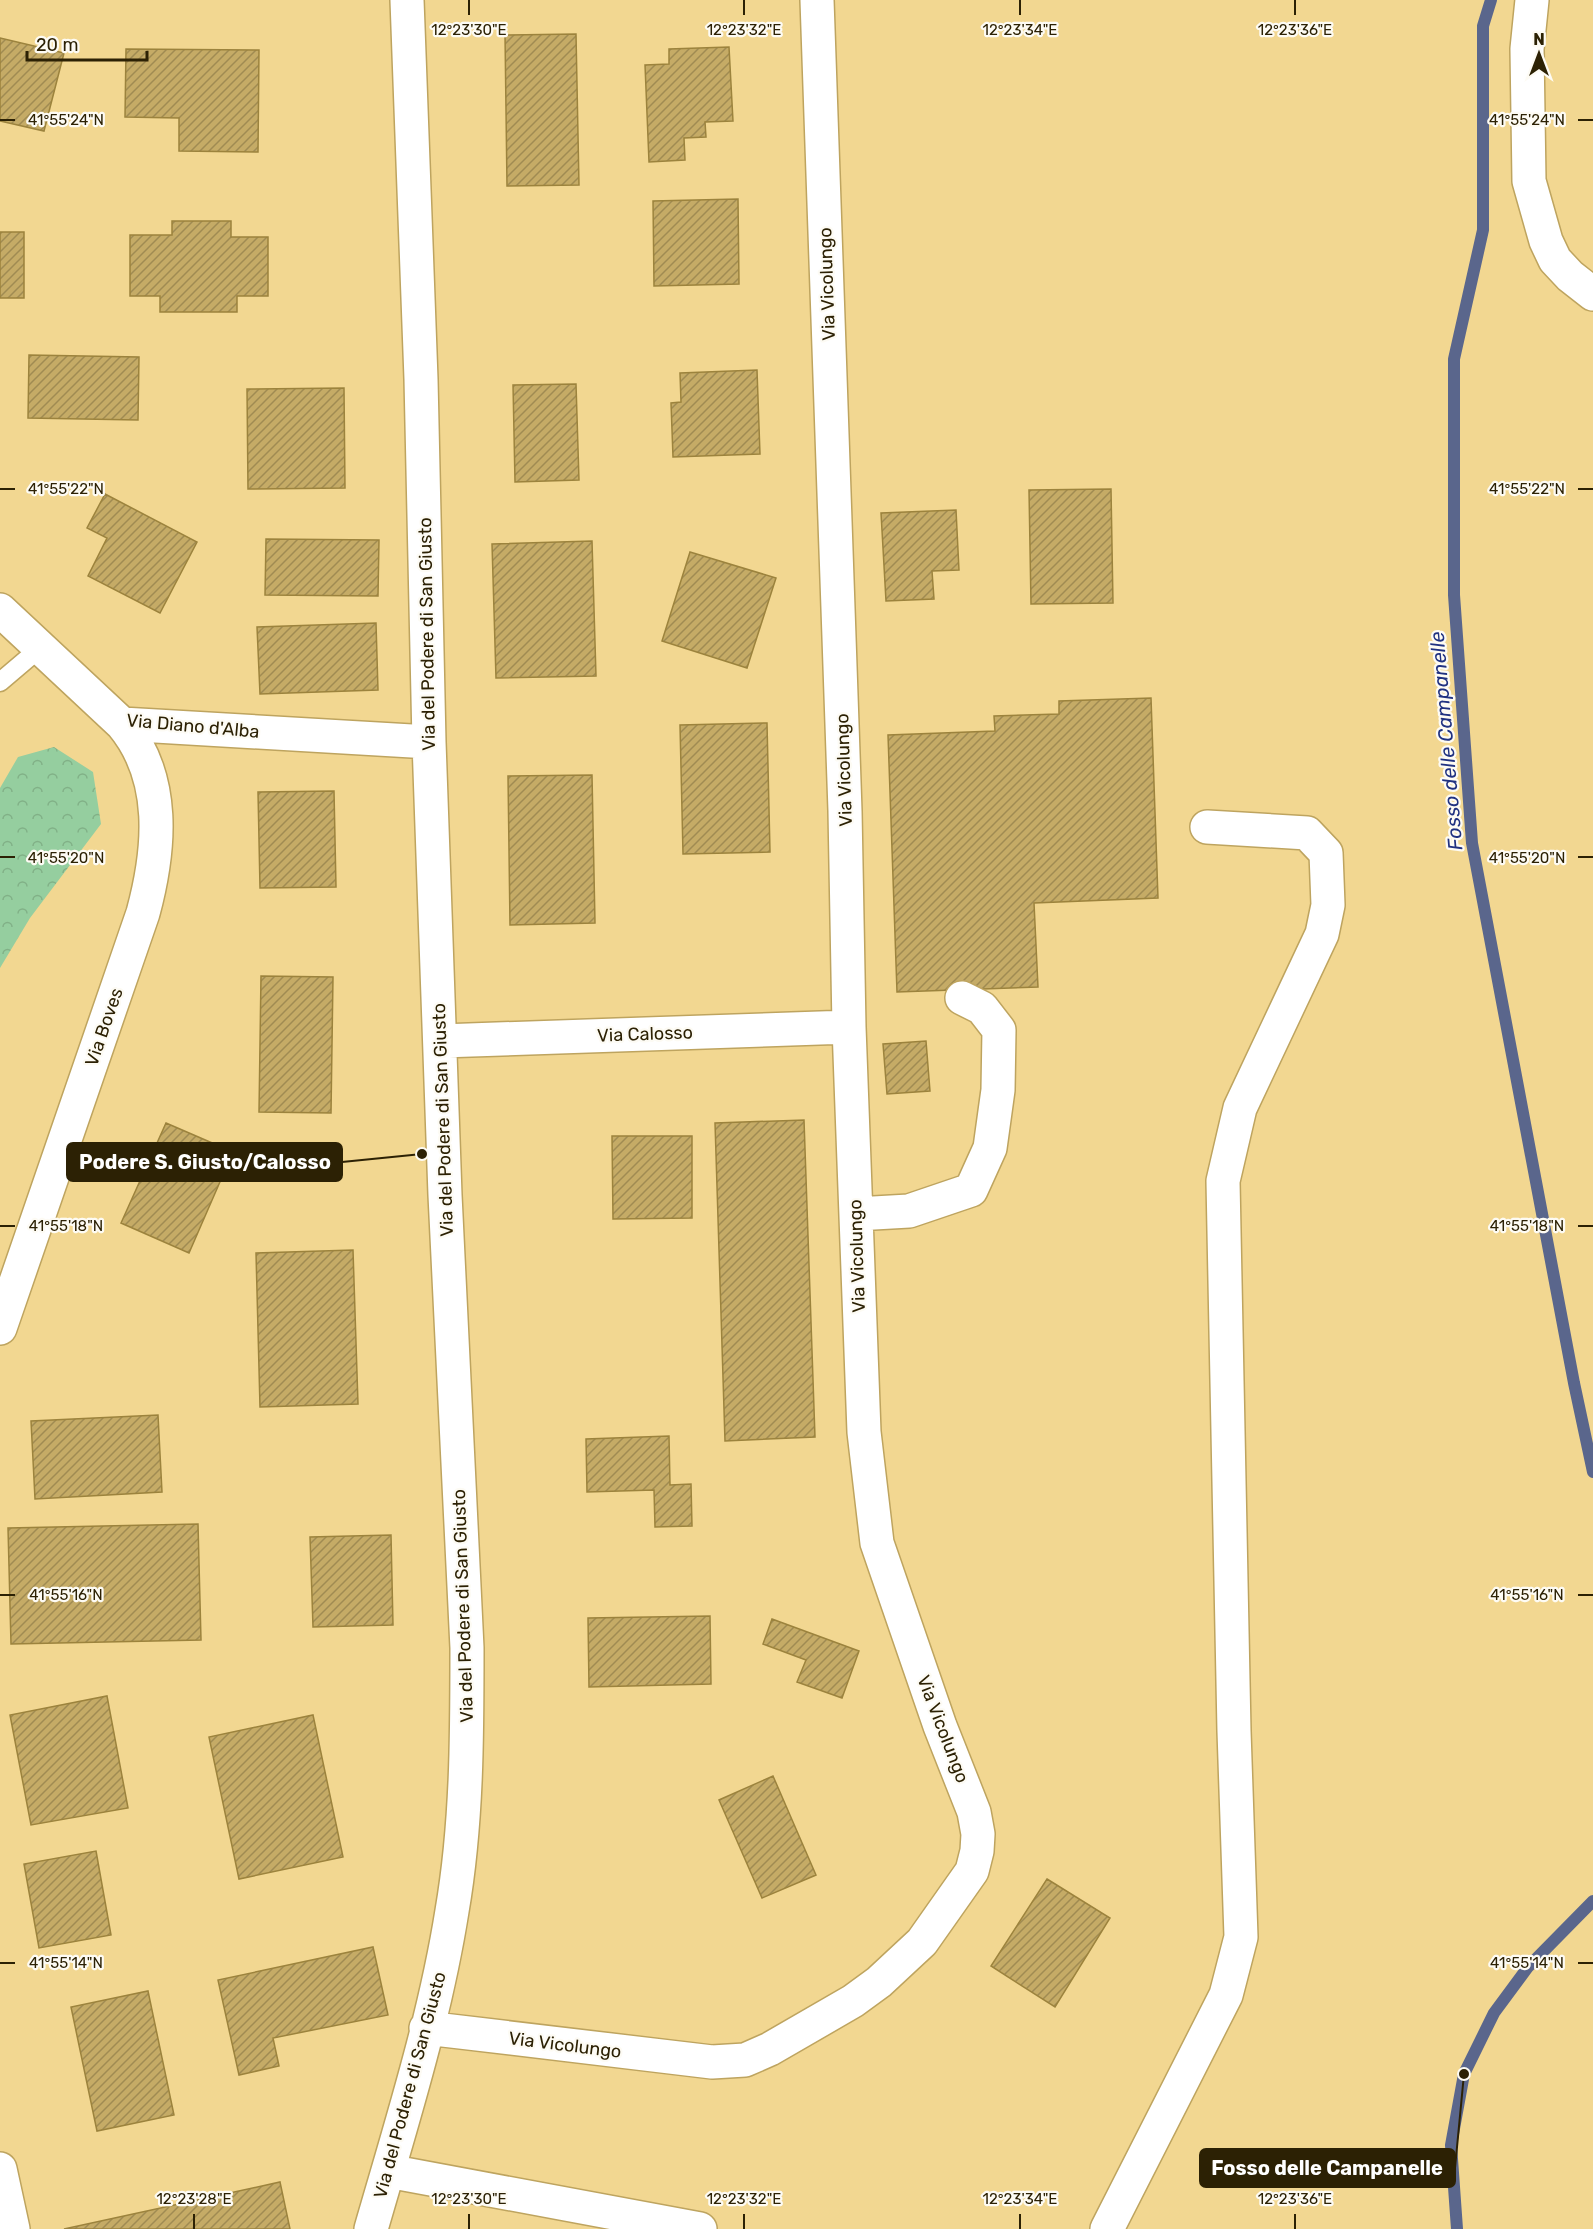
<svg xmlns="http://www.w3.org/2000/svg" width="1593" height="2229" font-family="Rubik,sans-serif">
<defs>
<pattern id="forest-crowns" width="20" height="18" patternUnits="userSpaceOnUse" patternTransform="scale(1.5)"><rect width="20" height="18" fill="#95ce9f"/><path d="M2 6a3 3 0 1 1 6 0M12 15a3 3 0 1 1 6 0" fill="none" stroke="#81b187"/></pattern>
<pattern id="building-hatch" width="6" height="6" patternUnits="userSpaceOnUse" patternTransform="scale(1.5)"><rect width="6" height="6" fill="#c5ab66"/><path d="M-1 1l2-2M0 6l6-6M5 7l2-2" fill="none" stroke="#a08b52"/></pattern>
</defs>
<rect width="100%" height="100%" fill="#f2d791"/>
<path fill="url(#forest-crowns)" d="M54,747L93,772L101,824L30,918L0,968V788L18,757Z"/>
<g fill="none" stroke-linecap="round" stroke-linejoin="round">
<path stroke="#5a668c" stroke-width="12" d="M1491,0L1483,26V230L1454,359V595L1472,843L1574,1383L1593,1472
M1457,2229L1451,2145L1464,2074L1494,2013L1528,1967L1593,1901"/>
</g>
<path fill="url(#building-hatch)" stroke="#9c833d" stroke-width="1.5" d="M576,34L579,185L507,186L505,35Z
M0,38L64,53L44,131L0,121Z
M729,47L733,121L705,122L706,137L684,138L685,160L649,162L645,65L669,64V49Z
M126,49L259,50L258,152L179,151V118L125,117Z
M738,199L739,284L654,286L653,201Z
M172,221H231V237H268V296H237V312H160V296H130V235H172Z
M0,232H24V298H0Z
M29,355L139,357L138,420L28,418Z
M757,370L760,454L673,457L671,403L681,402L680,373Z
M576,384L579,480L515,482L513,385Z
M344,388L345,488L248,489L247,389Z
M1111,489L1113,603L1031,604L1029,490Z
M105,494L197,542L160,613L88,576L107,538L87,528Z
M956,510L959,570L932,571L934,599L886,601L881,513Z
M266,539L379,540L378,596L265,595Z
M592,541L596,676L496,678L492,544Z
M690,552L776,578L747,668L662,641Z
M376,623L378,690L260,694L257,627Z
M1151,698L1158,898L1034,903L1038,987L897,992L888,735L995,731L994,716L1059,714V701Z
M767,723L770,852L683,854L680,725Z
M592,775L595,923L510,925L508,776Z
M334,791L336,887L260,888L258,792Z
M261,976L333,977L331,1113L259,1112Z
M926,1041L930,1091L887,1094L883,1044Z
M804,1120L815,1437L725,1441L715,1123Z
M166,1123L233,1152L189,1253L121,1223Z
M612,1136H692V1218L613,1219Z
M353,1250L358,1404L260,1407L256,1253Z
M158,1415L162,1492L35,1499L31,1421Z
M669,1436L670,1485L691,1484L692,1526L655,1527L654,1490L587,1492L586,1439Z
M198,1524L201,1640L11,1644L8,1528Z
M391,1535L393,1625L313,1627L310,1537Z
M710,1616L711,1684L589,1687L588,1618Z
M772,1619L859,1651L842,1698L797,1682L806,1660L763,1644Z
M107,1696L128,1808L31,1825L10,1715Z
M313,1715L343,1857L239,1879L209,1737Z
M773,1776L816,1875L762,1898L719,1800Z
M96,1851L111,1935L39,1948L24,1864Z
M1047,1879L1110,1918L1055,2007L991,1966Z
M373,1947L388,2015L273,2038L279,2066L239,2075L218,1980Z
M148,1991L174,2115L97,2131L71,2007Z
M280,2182L290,2229H64Z"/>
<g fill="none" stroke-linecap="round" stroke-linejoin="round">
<defs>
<path id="lane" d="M0,682L40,648"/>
<path id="street" d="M1532,0L1527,49L1529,181L1546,241L1555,260L1570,276L1593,294
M0,610L122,724L429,742
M441,1041L849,1027
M856,1214L909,1211L971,1190L990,1148L998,1090L999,1030L982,1008L962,998
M0,1328L143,913C160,850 167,778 122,724
M426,2028L712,2062L745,2060L770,2049L853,2001L879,1982L922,1942L972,1871L977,1851L978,1834L974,1812L940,1726L877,1543L864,1432L849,1027L845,811L817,0
M0,2169L13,2229
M388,2171L700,2229
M371,2229C401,2125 435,2018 452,1911C467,1824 467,1736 467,1648L445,1195L429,742L421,379L407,0
M1107,2229L1226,1995L1241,1937L1234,1731L1223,1181L1240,1108L1322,934L1328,905L1326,853L1307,833L1207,827"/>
</defs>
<use href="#lane" stroke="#bea45f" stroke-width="21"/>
<use href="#street" stroke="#bea45f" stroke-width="36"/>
<use href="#lane" stroke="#fff" stroke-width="18"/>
<use href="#street" stroke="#fff" stroke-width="33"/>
</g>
<path fill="none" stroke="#2c2104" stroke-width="2" d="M469,0V15M744,0V15M1020,0V15M1295,0V15M0,120H15M1578,120H1593M0,489H15M1578,489H1593M0,857H15M1578,857H1593M0,1226H15M1578,1226H1593M0,1595H15M1578,1595H1593M0,1963H15M1578,1963H1593M194,2214V2229M469,2214V2229M744,2214V2229M1020,2214V2229M1295,2214V2229"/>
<g text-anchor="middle" stroke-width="4.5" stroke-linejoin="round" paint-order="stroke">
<g font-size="18" fill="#2c2104" stroke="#fdfbf4">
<text transform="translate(827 284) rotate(-92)" y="6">Via Vicolungo</text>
<text transform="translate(427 634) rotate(-91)" y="6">Via del Podere di San Giusto</text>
<text transform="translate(193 726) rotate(5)" y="6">Via Diano d'Alba</text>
<text transform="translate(844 770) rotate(-92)" y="6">Via Vicolungo</text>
<text transform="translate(104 1027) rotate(-71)" y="6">Via Boves</text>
<text transform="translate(645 1034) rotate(-2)" y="6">Via Calosso</text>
<text transform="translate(443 1120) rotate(-92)" y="6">Via del Podere di San Giusto</text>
<text transform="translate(857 1256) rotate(-92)" y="6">Via Vicolungo</text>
<text transform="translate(463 1606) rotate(-92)" y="6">Via del Podere di San Giusto</text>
<text transform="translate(943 1729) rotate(69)" y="6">Via Vicolungo</text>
<text transform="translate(565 2045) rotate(7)" y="6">Via Vicolungo</text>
<text transform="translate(410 2085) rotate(-75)" y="6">Via del Podere di San Giusto</text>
</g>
<g font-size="20" font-style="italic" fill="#213281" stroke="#fdfbf4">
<text transform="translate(1446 741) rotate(-95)" y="7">Fosso delle Campanelle</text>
</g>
</g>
<g font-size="15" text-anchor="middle" fill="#2c2104" stroke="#fdfbf4" stroke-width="4.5" stroke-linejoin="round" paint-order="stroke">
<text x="469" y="35">12°23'30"E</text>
<text x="744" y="35">12°23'32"E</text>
<text x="1020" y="35">12°23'34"E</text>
<text x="1295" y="35">12°23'36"E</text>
<text x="66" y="125">41°55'24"N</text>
<text x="1527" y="125">41°55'24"N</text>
<text x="66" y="494">41°55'22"N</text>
<text x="1527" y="494">41°55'22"N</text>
<text x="66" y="863">41°55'20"N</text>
<text x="1527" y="863">41°55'20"N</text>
<text x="66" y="1231">41°55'18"N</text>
<text x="1527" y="1231">41°55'18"N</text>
<text x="66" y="1600">41°55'16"N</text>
<text x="1527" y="1600">41°55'16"N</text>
<text x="66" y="1968">41°55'14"N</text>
<text x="1527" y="1968">41°55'14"N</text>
<text x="194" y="2204">12°23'28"E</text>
<text x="469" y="2204">12°23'30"E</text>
<text x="744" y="2204">12°23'32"E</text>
<text x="1020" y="2204">12°23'34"E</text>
<text x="1295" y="2204">12°23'36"E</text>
</g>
<path fill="none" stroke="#2c2104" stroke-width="2" d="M422 1154L342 1162M1464 2074L1455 2168"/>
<g fill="#2c2104" stroke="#fdfbf4" stroke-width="2">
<circle cx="422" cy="1154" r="6"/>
<circle cx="1464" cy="2074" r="6"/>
</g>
<g fill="#2c2104" stroke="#2c2104" stroke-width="2">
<rect x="67" y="1143" width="275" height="38" rx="6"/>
<rect x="1200" y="2149" width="255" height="38" rx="6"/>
</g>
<g font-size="20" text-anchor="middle" font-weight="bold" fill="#fff">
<text x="205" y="1169">Podere S. Giusto/Calosso</text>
<text x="1327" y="2175">Fosso delle Campanelle</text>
</g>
<g transform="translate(1539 54)" stroke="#fdfbf4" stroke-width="4.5" paint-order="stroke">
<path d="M0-4.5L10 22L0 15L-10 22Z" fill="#2c2104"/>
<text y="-9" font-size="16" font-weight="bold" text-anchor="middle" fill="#2c2104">N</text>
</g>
<path d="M27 51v9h120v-9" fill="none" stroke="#2c2104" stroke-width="3"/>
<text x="36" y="51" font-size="18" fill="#2c2104" stroke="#fdfbf4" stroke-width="4.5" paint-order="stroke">20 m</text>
</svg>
